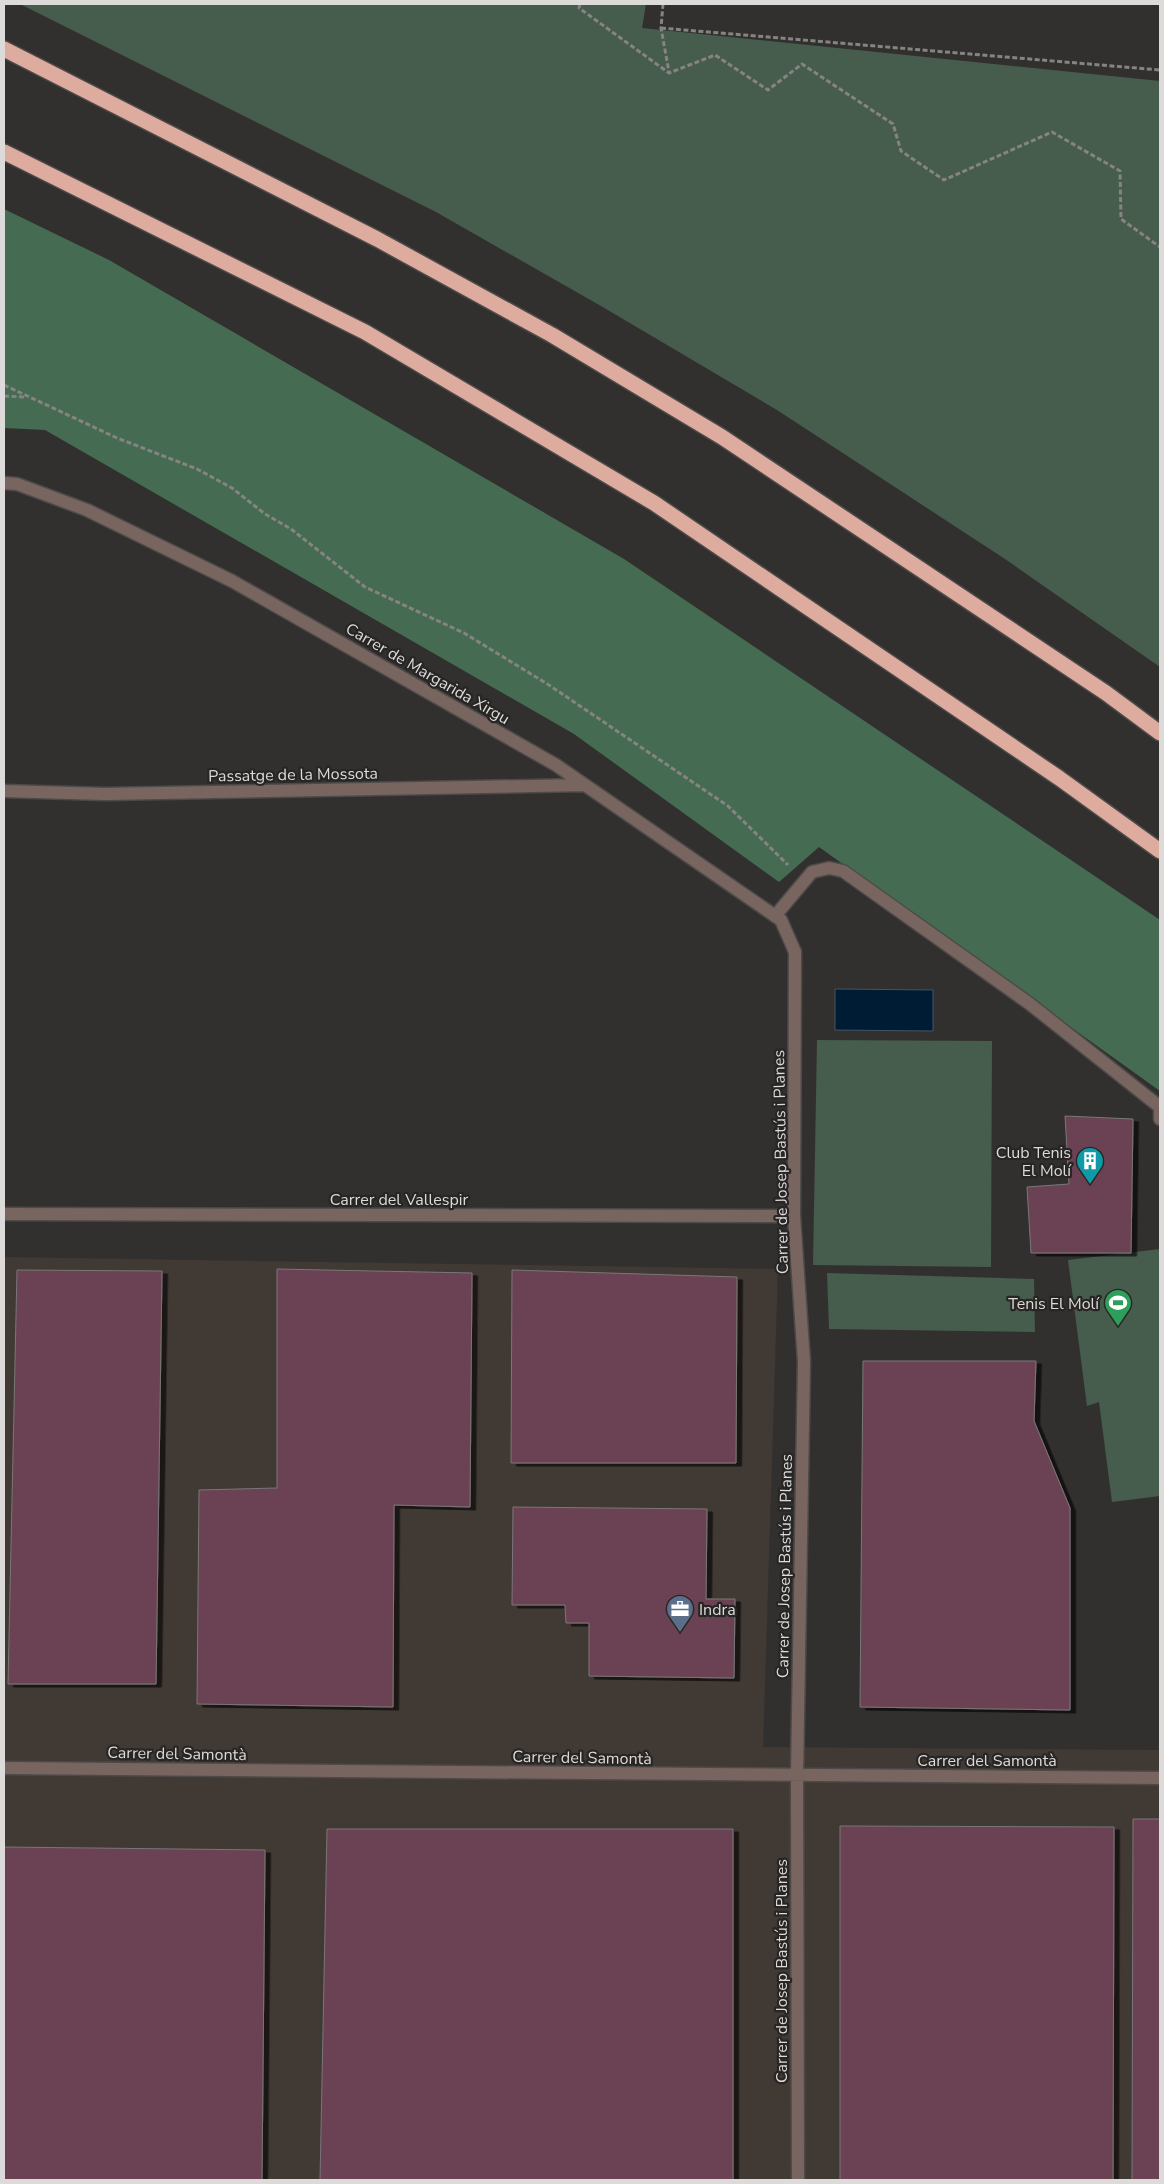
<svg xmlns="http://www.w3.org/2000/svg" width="1164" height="2184" font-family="'Nunito Sans',sans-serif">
<defs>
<filter id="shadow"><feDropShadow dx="5.5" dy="3" stdDeviation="0" flood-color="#0009"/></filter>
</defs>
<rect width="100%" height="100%" fill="#32302e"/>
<path fill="#413934" d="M4,1257L778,1269L763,1747L1160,1750V2180H4Z"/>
<path fill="#465c4d" d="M20,4H646L642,28L1160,81V667L1005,559L777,410L601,306L436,212Z
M817,1040L992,1041L991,1267L813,1265Z
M1160,1249V1496L1112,1502L1099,1402L1087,1406L1068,1260Z
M827,1273L1034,1279L1035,1332L829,1329Z"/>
<path fill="#456c52" d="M4,209L109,260L624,559L1160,920V1091L819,847L779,882L574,734L45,430L4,428Z"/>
<path fill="#001b34" stroke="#425566" d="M835,989L933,990V1031L835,1030Z"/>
<path fill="#6b4252" stroke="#7a7778" filter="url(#shadow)" d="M1065,1116L1133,1119L1131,1253H1031L1027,1187L1069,1184Z
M277,1269L472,1273L470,1507L394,1505L393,1707L197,1704L199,1490L277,1488Z
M17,1270L162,1271L156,1684H8Z
M512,1270L737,1277L736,1463H511Z
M863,1361H1036L1034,1421L1070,1508V1710L860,1707Z
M513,1507L707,1509L706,1599H735L734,1678L589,1676V1623H566L565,1605H512Z
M1133,1819H1160V2180H1132Z
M840,1826L1114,1827L1113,2180H840Z
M327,1829H733V2180H320Z
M4,1847L265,1850L262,2180H4Z"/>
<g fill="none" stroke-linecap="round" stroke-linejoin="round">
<defs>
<path id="lane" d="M775,916L812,872L829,868L843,871L1030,1004L1160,1107V1119"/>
<path id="street" d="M4,483L17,484L87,510L232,581L556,765L781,920L795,952L794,1216L804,1362L797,1775L798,2180
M4,791L105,794L583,785
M4,1214L794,1216
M4,1768L1160,1778"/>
<path id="highway" d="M4,49L377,239L552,335L722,437L1106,693L1160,733
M4,152L365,332L654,503L1059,778L1160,851"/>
</defs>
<use href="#lane" stroke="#4d4b4a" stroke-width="15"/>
<use href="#street" stroke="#4d4b4a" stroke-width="15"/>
<use href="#highway" stroke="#4d4b4a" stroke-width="18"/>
<path stroke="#868482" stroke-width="3" stroke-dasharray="5 2.5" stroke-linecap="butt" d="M580,4L579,8L669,73L715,55L768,90L802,64L893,124L901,151L944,180L1052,132L1120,171L1121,219L1160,247
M663,4L661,28L669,72
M661,28L1160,70
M4,385L117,438L197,469L232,488L265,514L291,529L365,587L464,633L549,685L728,806L788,865
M4,396L24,397"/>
<use href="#lane" stroke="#79655f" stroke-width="12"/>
<use href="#street" stroke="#79655f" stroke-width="12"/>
<use href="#highway" stroke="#deac9e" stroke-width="15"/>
</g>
<defs>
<symbol id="building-pin" viewBox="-11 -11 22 30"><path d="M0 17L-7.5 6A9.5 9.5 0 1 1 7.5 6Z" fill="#0f9aa8" stroke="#282624"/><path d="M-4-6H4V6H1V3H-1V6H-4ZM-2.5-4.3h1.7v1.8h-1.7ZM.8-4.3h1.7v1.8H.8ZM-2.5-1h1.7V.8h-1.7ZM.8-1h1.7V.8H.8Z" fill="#fff"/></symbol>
<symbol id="stadium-pin" viewBox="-11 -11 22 30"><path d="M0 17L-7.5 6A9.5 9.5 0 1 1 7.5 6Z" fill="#2e9e5b" stroke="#282624"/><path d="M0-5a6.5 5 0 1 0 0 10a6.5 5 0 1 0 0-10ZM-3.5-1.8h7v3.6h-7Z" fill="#fff"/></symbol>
<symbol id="office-pin" viewBox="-11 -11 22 30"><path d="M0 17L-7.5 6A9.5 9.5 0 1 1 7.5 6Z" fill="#5c6f8a" stroke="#282624"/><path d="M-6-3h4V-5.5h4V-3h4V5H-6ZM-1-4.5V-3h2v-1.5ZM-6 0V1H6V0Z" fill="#fff"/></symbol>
</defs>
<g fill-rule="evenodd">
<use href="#building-pin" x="1074" y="1145" width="32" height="43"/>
<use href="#stadium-pin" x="1102" y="1287" width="32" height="43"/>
<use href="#office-pin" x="664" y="1593" width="32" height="43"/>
</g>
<g text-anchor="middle" stroke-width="4.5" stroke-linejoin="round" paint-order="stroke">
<g font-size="16" fill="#dddbda" stroke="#282624">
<text transform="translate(428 673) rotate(30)" y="6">Carrer de Margarida Xirgu</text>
<text transform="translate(293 774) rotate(-1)" y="6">Passatge de la Mossota</text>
<text transform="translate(780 1162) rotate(-91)" y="6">Carrer de Josep Bastús i Planes</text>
<text x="399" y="1205">Carrer del Vallespir</text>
<text transform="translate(784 1566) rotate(-89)" y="6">Carrer de Josep Bastús i Planes</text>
<text transform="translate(177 1753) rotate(1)" y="6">Carrer del Samontà</text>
<text transform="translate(582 1757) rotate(1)" y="6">Carrer del Samontà</text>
<text x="987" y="1766">Carrer del Samontà</text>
<text transform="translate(781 1971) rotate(-90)" y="6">Carrer de Josep Bastús i Planes</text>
</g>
<g font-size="16" fill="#dddbda" stroke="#282624" text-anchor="end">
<text x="1071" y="1158">Club Tenis<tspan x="1071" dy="18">El Molí</tspan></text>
<text x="1099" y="1309">Tenis El Molí</text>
<text x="699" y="1615" text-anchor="start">Indra</text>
</g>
</g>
<rect width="1164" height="2184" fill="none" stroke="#dddbda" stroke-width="10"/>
</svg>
